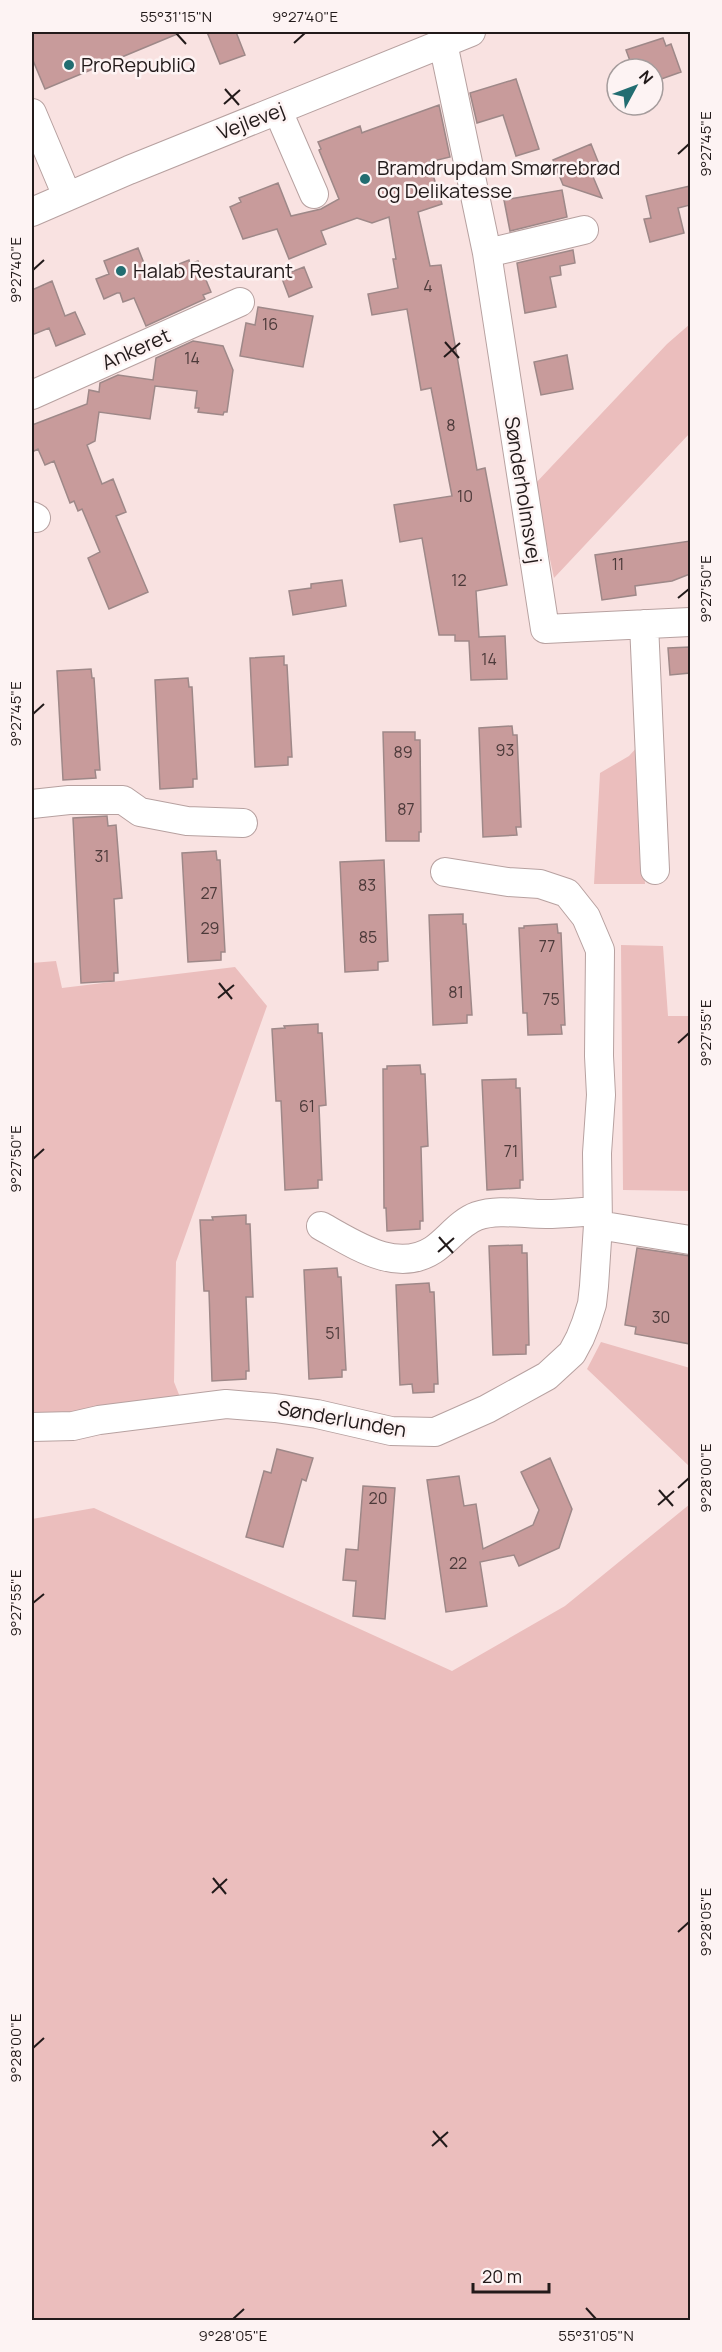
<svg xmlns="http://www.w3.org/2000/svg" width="722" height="2352" font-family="Manrope,sans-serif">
<rect width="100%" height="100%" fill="#f9e2e1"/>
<path fill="#ebbebd" d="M690,324V433L554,578L534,485L667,344Z
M639,745L645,884H594L600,773L629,756Z
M621,945L663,946L668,1016H690V1191L623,1190Z
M56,961L62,988L235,967L267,1006L176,1262L174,1382L180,1397C137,1403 73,1418 32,1412V963Z
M601,1342L690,1368V1467L587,1369Z
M690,1504V2320H32V1519L94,1508L452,1671L565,1606Z"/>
<path fill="#c89b9b" stroke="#9e8888" stroke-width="1.5" d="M32,32H182L45,89L32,58Z
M207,32H236L245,55L220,64Z
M663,38L666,46L671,44L681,72L653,82V69H633L626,50Z
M516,79L539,149L516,156L503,115L477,123L470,93Z
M439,105L450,157L429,162L442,204L418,212L430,266L441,265L477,470L485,468L507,585L476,591L479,637L505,636L507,679L471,680L469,641H455V635H439L422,538L400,542L394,505L452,496L431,388L421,390L407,309L372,315L368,294L398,288L393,259H396L389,217L372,223L357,218L321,231L326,244L289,259L277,229L243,239L230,207L241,202L239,198L278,183L291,216L321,209L339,199L319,150L321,149L318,142L360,126L362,133L364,132Z
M591,144L601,169L591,172L602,198L563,185L553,160Z
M690,186V205L678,208L684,233L650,242L644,219L651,218L646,196Z
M562,190L567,217L510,231L504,200Z
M138,248L149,276L189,260L190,264L198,261L211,292L203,295L205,299L146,326L134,298L123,302L120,293H117L104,299L96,279L109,274L104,261Z
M573,250L575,263L560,266L561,275L550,277L556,307L525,313L517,263Z
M304,267L312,287L289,297L281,276Z
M52,281L65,316L75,312L85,334L56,346L49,328L32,335V290Z
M258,307L313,316L303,367L240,356L246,323L255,325Z
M193,341L223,346L233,370L227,412H224L223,415L198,412L199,408H195L197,391L155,386L150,419L99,412L95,441L87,445L102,484L113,479L126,512L116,516L148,592L109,609L88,558L100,552L82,509L78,511L74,501L70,503L54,461L45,465L38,449L32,452V425L87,404L89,390L99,392L100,383L118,375L153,380L156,358Z
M567,355L573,389L541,395L534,362Z
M690,541V574L672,581L635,586L636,595L602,600L595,555Z
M342,580L346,606L293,615L289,591L311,588V584Z
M690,647V673L670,675L668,648Z
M284,656V665H287L292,757H288V765L255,767L250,658Z
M91,669L92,678H94L100,770H95L96,778L63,780L57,671Z
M188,678L189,687H192L197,779H193V787L160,789L155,680Z
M512,726L513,735H517L521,827H516L517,835L483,837L479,728Z
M383,732H415V740H420L421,832H419V841H386Z
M107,816L108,826L116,825L122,898L114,899L118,973H114V981L81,983L73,818Z
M216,851L217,860H220L225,952H221V960L188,962L182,853Z
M384,860L388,961L378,962V970L345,972L340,862Z
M463,914V924H466L472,1015H467V1023L433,1025L429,915Z
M557,924L558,933H561L565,1025H561L562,1034L528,1035L527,1013H523L519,928H524V926Z
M318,1024V1033H322L326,1105L319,1106L322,1180H318V1188L285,1190L281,1101H276L272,1029L285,1028L284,1026Z
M420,1065L421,1074H425L428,1146L421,1147L423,1221H420V1229L387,1231L386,1208H384L383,1069H387V1066Z
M516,1079V1088H520L523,1180H520V1188L487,1190L482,1080Z
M246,1215V1224H250L253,1297H246L249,1371H246V1379L212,1381L209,1291H204L200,1220H213L212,1217Z
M522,1245V1253H527L529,1345H526V1354L493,1355L489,1246Z
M637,1248L690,1256V1344L635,1334L636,1327L625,1325Z
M337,1268L338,1277H341L346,1370H342V1377L309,1379L304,1270Z
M429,1283L430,1292H434L438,1384H434V1392L413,1393L412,1384L400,1385L396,1285Z
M277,1449L313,1458L306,1481L302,1479L283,1547L246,1537L264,1471L271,1473Z
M550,1458L572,1509L559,1548L519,1566L514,1555L480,1562L487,1606L446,1612L427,1480L459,1476L464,1506L476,1504L483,1549L533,1525L539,1510L521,1472Z
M363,1486L395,1488L385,1619L353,1616L356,1581L343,1580L346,1549L358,1550Z"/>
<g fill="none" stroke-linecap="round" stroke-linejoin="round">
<defs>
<path id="minor" d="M443,43L487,253L545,629L690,622
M278,111L314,194
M32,113L67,196
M32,212L129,170L471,32
M487,253L584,230
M32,395L240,302
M32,516L36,518
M644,624L655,870
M32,804L69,800H123L140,812L187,821L243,823
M598,1225L690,1240
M321,1226C354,1244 396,1274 433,1250C447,1241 460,1222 477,1216C498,1209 523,1214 546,1214C562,1214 580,1212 597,1211
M32,1427L73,1426L99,1420L226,1404L275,1408L317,1414L391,1431L435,1432L487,1409L547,1376L572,1353L580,1338L586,1323L592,1304L594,1286L598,1225L597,1153L601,1095L599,1056L600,950L586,917L567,893L540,884L508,882L445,872"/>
</defs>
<use href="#minor" stroke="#b7a1a0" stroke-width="30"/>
<use href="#minor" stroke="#fff" stroke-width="28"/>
</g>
<path fill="none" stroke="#221a1a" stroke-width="2" d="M176,33L186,44M294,43L305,33M225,89L239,105M224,104L240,90M678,154L689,144M33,270L44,260M445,342L459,358M444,357L460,343M678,598L689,589M33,714L44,704M219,983L232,999M218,998L234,985M678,1043L689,1033M33,1159L44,1149M439,1237L453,1253M438,1252L454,1238M678,1488L689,1478M659,1490L673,1506M658,1505L674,1491M33,1603L44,1594M213,1878L226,1894M212,1893L227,1879M678,1932L689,1922M33,2048L44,2038M433,2131L447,2147M432,2146L448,2132M586,2308L596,2319M233,2319L244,2309"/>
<g fill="#226d71" stroke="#fdf3f3" stroke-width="2">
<circle cx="69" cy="65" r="6"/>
<circle cx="365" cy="179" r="6"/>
<circle cx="121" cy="271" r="6"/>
</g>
<g text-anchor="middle" stroke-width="5" stroke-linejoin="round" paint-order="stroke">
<g font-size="16" fill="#4c3a3a">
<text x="428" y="292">4</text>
<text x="270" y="330">16</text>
<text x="192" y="364">14</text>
<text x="451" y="431">8</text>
<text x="465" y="502">10</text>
<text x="618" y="570">11</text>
<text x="459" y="586">12</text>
<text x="489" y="665">14</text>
<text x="505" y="756">93</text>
<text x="403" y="758">89</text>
<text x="406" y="815">87</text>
<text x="102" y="862">31</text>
<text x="367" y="891">83</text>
<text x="209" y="899">27</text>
<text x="210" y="934">29</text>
<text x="368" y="943">85</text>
<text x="547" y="952">77</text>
<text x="456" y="998">81</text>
<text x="551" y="1005">75</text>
<text x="307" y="1112">61</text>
<text x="511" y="1157">71</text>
<text x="661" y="1323">30</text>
<text x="333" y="1339">51</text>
<text x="378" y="1504">20</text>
<text x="458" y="1569">22</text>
</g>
<g font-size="20" fill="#221a1a" stroke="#fdf3f3" text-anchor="start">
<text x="81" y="72">ProRepubliQ</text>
<text x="377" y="175">Bramdrupdam Smørrebrød<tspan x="377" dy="23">og Delikatesse</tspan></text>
<text x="133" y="278">Halab Restaurant</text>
</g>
<g font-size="20" fill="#221a1a" stroke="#fdf3f3">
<text transform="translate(251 121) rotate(-21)" y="7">Vejlevej</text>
<text transform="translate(136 349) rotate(-24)" y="7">Ankeret</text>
<text transform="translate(523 490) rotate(81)" y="7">Sønderholmsvej</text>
<text transform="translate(342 1419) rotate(10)" y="7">Sønderlunden</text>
</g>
</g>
<rect width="722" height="2352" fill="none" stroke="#fdf3f3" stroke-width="66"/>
<g transform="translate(635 87) rotate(49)"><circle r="28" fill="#fdf3f3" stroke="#a59c9c" stroke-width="1.5"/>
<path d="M0-4.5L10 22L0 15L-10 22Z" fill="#226d71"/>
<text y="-9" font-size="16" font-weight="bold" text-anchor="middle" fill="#221a1a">N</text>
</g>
<path d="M473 2283v9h76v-9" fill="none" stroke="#221a1a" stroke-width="3"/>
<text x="482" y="2283" font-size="18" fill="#221a1a" stroke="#fdf3f3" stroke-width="4.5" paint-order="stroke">20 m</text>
<rect x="33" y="33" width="656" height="2286" fill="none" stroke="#221a1a" stroke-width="2"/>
<g font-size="15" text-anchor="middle" fill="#221a1a">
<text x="176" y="22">55°31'15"N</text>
<text x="305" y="22">9°27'40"E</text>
<text transform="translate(706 144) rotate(-90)" y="5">9°27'45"E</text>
<text transform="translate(16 270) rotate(-90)" y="5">9°27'40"E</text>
<text transform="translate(706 589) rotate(-90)" y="5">9°27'50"E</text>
<text transform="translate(16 714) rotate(-90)" y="5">9°27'45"E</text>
<text transform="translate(706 1033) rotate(-90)" y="5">9°27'55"E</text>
<text transform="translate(16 1159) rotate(-90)" y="5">9°27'50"E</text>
<text transform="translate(706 1478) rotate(-90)" y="5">9°28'00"E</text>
<text transform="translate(16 1603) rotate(-90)" y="5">9°27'55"E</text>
<text transform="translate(706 1922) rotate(-90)" y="5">9°28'05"E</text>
<text transform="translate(16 2048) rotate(-90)" y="5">9°28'00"E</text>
<text x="233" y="2341">9°28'05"E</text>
<text x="596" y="2341">55°31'05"N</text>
</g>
</svg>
